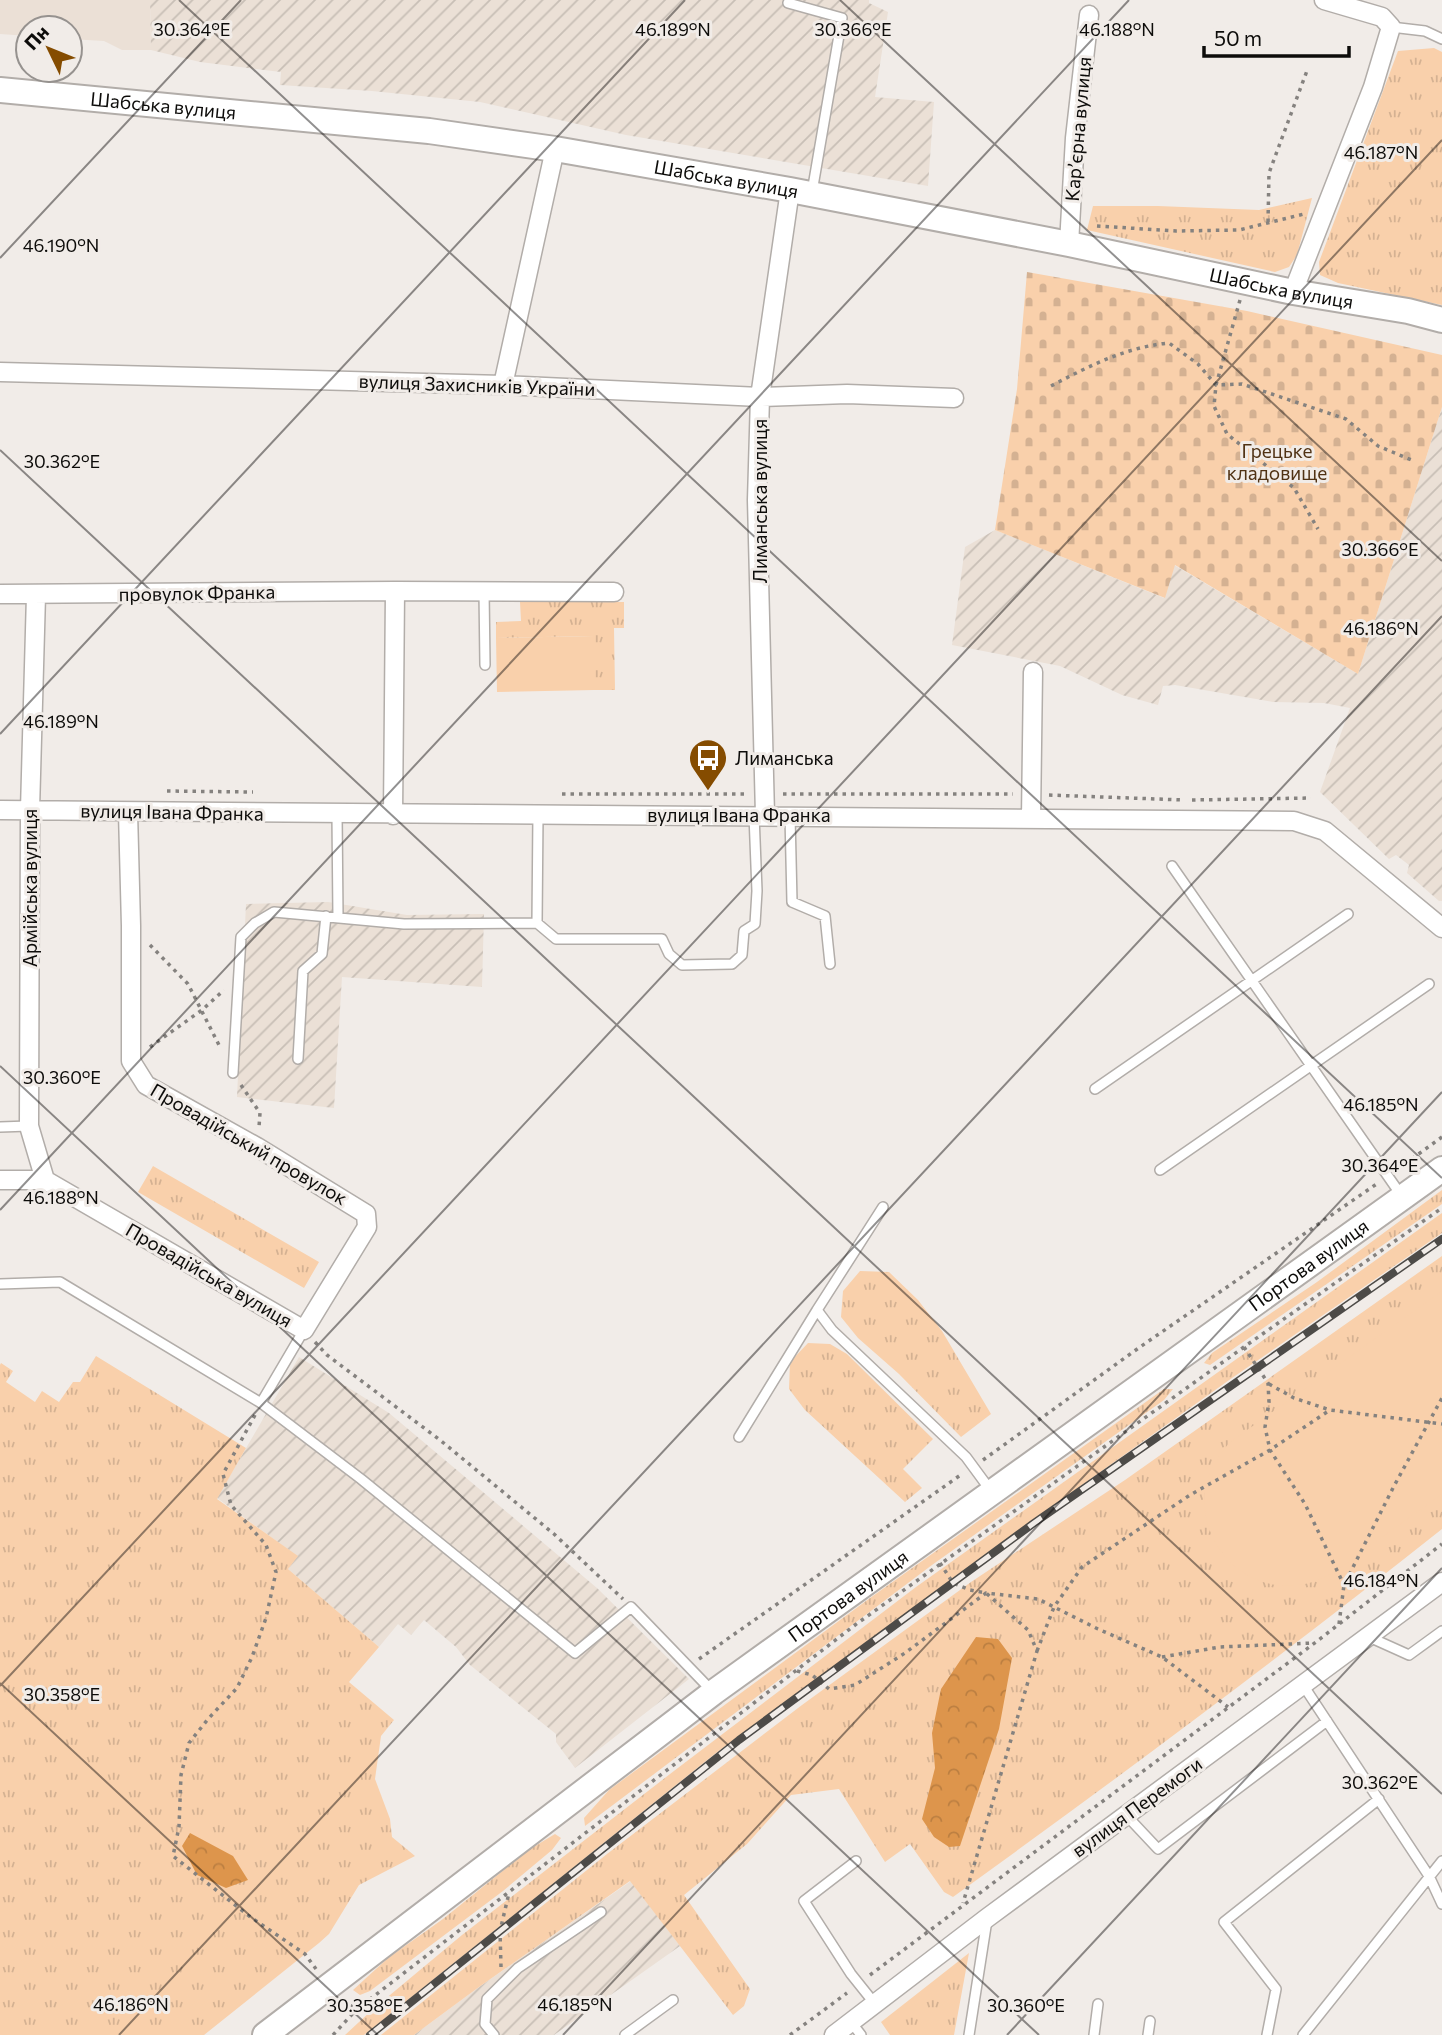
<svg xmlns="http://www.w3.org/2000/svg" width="1442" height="2035" font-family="Commissioner,sans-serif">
<defs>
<pattern id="industrial-furrows" width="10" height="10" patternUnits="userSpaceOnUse" patternTransform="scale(1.75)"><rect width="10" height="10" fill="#ebe0d6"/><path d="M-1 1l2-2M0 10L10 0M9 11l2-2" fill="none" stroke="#c8bfb6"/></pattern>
<pattern id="grass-tufts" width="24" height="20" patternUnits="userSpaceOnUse" patternTransform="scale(1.75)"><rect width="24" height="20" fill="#f9d0ab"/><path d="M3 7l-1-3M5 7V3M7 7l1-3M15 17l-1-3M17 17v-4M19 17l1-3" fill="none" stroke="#d4b192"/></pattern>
<pattern id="forest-crowns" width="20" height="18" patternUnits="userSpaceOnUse" patternTransform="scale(1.75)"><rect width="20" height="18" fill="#dd954c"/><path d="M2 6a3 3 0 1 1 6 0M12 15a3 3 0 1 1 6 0" fill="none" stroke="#bc7f41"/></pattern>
<pattern id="cemetery-stones" width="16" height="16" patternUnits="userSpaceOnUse" patternTransform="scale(1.75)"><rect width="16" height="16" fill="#f9d0ab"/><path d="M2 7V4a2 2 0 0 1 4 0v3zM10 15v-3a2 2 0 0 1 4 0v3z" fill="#d4b192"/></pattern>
</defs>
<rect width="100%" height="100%" fill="#f1ece8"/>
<path fill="#ebe0d6" d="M0,0H150L151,50H122L104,41L70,39V28H28V36L0,34Z"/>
<path fill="url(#industrial-furrows)" d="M150,0H869V3L888,12L875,97L934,102L928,186L626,135L480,102L372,91L280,85L281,72L200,62L151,50Z
M1442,407V901H1439L1407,873L1409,865L1396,855L1389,859L1320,792L1350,708L1324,703L1273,702L1175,685L1163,686L1158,705L1122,695L1060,666L952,645L965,547L995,530L1164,598L1174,565L1358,674Z
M328,902L407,915L484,914L482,987L342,977L334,1108L237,1097L246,904Z
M299,1357L389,1413L597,1588L689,1679L575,1768L556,1742V1734L470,1665L456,1647L424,1620L411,1635L398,1624L379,1647L288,1569L297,1556L217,1498Z
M631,1881L680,1946L554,2035H414L479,1987Z"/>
<path fill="url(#grass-tufts)" d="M1434,48L1442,52V305L1338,283L1320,275L1319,262L1398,51Z
M1312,198L1297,255L1289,267L1275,272L1087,230L1093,206H1158L1259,210Z
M520,602H624V628H614L615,690H594L593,636L496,638V622L521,621Z
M153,1166L319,1262L304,1288L138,1192Z
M1442,1190V1204L1210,1365L1204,1363L1212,1353L1317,1282Z
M1442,1213V1233L1232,1378L998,1545L716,1753L364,2035H345L372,2010L462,1935L670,1774L916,1587Z
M1442,1256V1529C1282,1656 1118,1778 953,1897L944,1892L910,1844L885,1862L839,1789L791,1795L747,1844L684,1895L750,1989L744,2006L733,2015L630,1881L479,1987L414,2035H381L607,1854L802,1705L971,1582L1125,1480Z
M860,1271L889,1272L918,1300L942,1331L991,1414L961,1437L899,1374L858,1338L841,1317L843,1291Z
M808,1343L830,1344L847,1354L933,1439L903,1469L922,1488L905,1502L805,1410L789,1389L790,1362Z
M96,1356L246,1448L217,1499L298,1556L288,1569L379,1647L349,1682L394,1720L381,1736L375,1779L390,1819L392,1837L415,1856L359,1885L329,1934L319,1943L204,2035H0V1365L1,1363L13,1371L6,1382L35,1402L42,1391L59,1402L73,1382H80Z
M1164,1389H1173L1164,1400L932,1565L585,1826L584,1818L609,1790L870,1598Z
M555,1834L561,1838L552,1850L503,1891L370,1991L360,1995L353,1990L388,1958L443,1919L530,1849Z
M969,1953L954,2035H890L881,2022Z"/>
<path fill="url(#forest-crowns)" d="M976,1637L998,1639L1012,1658L999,1729L960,1846L949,1847L934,1837L922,1819L935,1768L932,1733L941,1689Z
M190,1833L233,1856L248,1880L226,1888L197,1875L182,1846Z"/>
<path fill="url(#cemetery-stones)" d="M1027,272L1247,311L1442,355V407L1358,674L1175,565L1165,598L995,530L1017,389Z"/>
<path fill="#f9d0ab" d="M594,636V690L497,692L496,638Z
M1442,1291V1494C1419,1511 1396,1527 1372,1544C1350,1560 1327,1582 1299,1585C1245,1593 1198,1544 1205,1490C1207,1472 1218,1457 1229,1443Z"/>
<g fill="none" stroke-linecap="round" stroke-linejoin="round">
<defs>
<path id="lane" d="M788,3L842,18L812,192
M1391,27L1425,31L1442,39
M484,591L485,665
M337,814L338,918
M790,816L792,902L825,916L830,964
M1172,866L1401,1195
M537,923L556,939H662L669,954L682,965L732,964L742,955L744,931L755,924L757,891L754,815
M298,1059L303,971L322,954L326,916
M233,1073L241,937L255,923L274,912L404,924L537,923L538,814
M1095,1089L1348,914
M0,1127L29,1126
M1160,1170L1429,984
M0,1284L60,1282L261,1403L361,1479L575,1653L631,1607L713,1692
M817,1310L883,1207
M261,1403L304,1330
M739,1437L817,1310L832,1330L966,1457L991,1491
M1369,1637L1409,1655L1442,1631
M1303,1685L1429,1876L1442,1904
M1126,1815L1158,1849L1327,1721
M856,1861L804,1901L851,1974L875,2004
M851,2022L861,2035
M494,2035L485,2024L487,1999L518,1968L601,1912
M625,2035L673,2000
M969,2035L987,1920
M1094,2035L1098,2004
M1148,2035L1150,2021
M1267,2035L1276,1989L1224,1922L1379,1799
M1303,2035L1442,1861"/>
<path id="street" d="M1069,244L1075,138L1089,15
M1293,292L1373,87L1391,27L1382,17L1324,0
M0,372L503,385L760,397L847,394L954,398
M503,385L555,149
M395,591L614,592
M0,594L395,591L393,815
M36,595L30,810L29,1126L45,1180
M0,810L1294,821L1325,831L1442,928
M765,815L757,500L760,397L790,190
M1031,818L1033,672
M0,1180H45L304,1330L367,1227L366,1214L257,1147L146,1085L131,1061V926L128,812
M834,2035L987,1918L1442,1582"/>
<g id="secondary">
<path id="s1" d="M0,90L429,131L555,149L790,190L1069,244L1293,292L1408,311L1442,320"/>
<path id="s2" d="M265,2035L714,1692L1442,1169"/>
</g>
</defs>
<use href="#lane" stroke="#b2ada9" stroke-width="12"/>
<use href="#street" stroke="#b2ada9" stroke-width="21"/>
<use href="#secondary" stroke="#b2ada9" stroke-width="28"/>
<path stroke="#85827f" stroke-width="3.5" stroke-dasharray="3.5 5" stroke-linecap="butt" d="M1268,222L1269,173L1308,68
M1097,226L1176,231L1239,230L1304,214
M1240,300L1216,385L1214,406L1227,434L1294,488L1318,529
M1051,386C1089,366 1126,347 1169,343L1198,364L1216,385L1242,384L1346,419L1378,446L1414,461
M167,791L253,792
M562,794H747
M783,794H1013
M1049,795L1184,800
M1192,800L1311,798
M150,945L188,984L220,1047
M150,1047L202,1010L224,990
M241,1085L260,1113L259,1127
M1398,1169L1442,1137
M315,1342L327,1355L440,1440L554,1534L623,1599
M1244,1347L1268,1383L1269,1402L1265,1427L1270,1450L1305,1504L1344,1585
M1269,1384L1294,1398L1330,1410L1442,1424
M255,1415L223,1474L231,1505L266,1545L276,1572L266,1618L252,1657L237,1688L208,1719L189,1743L181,1775L179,1827L173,1856L249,1916L305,1954L316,1969
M983,1460L1140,1347L1378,1183
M940,1563L953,1583L970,1590L986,1593L1028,1630L1037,1651L963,1903
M1339,1624L1344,1585L1394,1486L1442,1398
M1037,1651L1054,1607L1082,1567L1190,1495L1270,1450L1330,1410
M1162,1657L1220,1647L1313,1643
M699,1659L962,1474
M797,1671L812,1675L829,1689L855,1685L905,1653L986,1593L1038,1599L1098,1629L1162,1657L1228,1707
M501,1967L500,1931L509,1893
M870,1975L1316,1642L1442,1544
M344,2000L356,2010
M333,2035L356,2010L855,1625L1244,1347L1442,1208
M790,2035L847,1993"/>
<use href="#lane" stroke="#fff" stroke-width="9"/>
<use href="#street" stroke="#fff" stroke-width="18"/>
<use href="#secondary" stroke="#fff" stroke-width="24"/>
<defs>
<path id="rail" d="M370,2035L739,1740L1034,1523L1442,1239"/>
</defs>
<use href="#rail" stroke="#4d4b48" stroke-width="8"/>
<use href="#rail" stroke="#f1ece8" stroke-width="5" stroke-dasharray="16" stroke-linecap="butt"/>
</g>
<path fill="none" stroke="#0d0c0a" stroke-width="2" stroke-opacity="0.45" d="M179,0L1442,1178M840,0L1442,561M0,258L241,0M0,450L1442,1794M0,734L685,0M0,1066L1039,2035M0,1210L1129,0M0,1683L378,2035M0,1686L1442,140M119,2035L1442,616M563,2035L1442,1092M1007,2035L1442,1568"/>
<defs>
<symbol id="bus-pin" viewBox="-11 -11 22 30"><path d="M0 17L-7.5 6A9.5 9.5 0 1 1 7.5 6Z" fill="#854c00" stroke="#f1ece8"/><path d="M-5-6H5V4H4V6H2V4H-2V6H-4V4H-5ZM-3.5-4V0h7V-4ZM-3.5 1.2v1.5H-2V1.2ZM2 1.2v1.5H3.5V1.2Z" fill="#fff"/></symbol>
</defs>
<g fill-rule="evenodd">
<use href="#bus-pin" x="686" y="736" width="44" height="60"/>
</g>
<g text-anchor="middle" stroke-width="6" stroke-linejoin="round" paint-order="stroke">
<g font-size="19" fill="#0d0c0a" stroke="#f1ece8">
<text dy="7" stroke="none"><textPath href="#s1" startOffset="164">Шабська вулиця</textPath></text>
<text transform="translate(1078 129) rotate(-85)" y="7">Карʼєрна вулиця</text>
<text dy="7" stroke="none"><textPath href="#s1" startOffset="732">Шабська вулиця</textPath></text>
<text dy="7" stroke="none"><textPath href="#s1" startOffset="1298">Шабська вулиця</textPath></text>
<text transform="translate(477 385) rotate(2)" y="7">вулиця Захисників України</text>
<text transform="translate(760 501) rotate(-90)" y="7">Лиманська вулиця</text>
<text transform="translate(197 593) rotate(-1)" y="7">провулок Франка</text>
<text transform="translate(172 812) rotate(1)" y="7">вулиця Івана Франка</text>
<text x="739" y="822">вулиця Івана Франка</text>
<text transform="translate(30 888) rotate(-90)" y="7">Армійська вулиця</text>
<text transform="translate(249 1144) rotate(30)" y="7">Провадійський провулок</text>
<text dy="7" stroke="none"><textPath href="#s2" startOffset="1297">Портова вулиця</textPath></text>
<text transform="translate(209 1275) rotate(30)" y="7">Провадійська вулиця</text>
<text dy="7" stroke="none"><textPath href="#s2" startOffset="730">Портова вулиця</textPath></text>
<text transform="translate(1137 1807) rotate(-36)" y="7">вулиця Перемоги</text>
</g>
<g font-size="19" fill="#503214" stroke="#f1ece8">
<text x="1277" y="458">Грецьке<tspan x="1277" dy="22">кладовище</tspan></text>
</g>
<g font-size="19" fill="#0d0c0a" stroke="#f1ece8" text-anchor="start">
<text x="735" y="765">Лиманська</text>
</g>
</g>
<g font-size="18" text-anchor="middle" fill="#0d0c0a" stroke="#f1ece8" stroke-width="6" stroke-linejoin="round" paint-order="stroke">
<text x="192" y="36">30.364°E</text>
<text x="853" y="36">30.366°E</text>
<text x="673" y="36">46.189°N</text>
<text x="1117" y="36">46.188°N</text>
<text x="1381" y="159">46.187°N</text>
<text x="61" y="252">46.190°N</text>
<text x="62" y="468">30.362°E</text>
<text x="1380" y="556">30.366°E</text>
<text x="1381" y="635">46.186°N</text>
<text x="61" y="728">46.189°N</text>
<text x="62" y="1084">30.360°E</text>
<text x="1381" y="1111">46.185°N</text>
<text x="1380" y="1172">30.364°E</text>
<text x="61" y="1204">46.188°N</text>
<text x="1381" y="1587">46.184°N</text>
<text x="62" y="1701">30.358°E</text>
<text x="1380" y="1789">30.362°E</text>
<text x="131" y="2011">46.186°N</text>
<text x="575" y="2011">46.185°N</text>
<text x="365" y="2012">30.358°E</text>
<text x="1026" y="2012">30.360°E</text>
</g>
<g transform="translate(49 49) rotate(313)"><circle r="33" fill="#f1ece8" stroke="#96928f" stroke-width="2"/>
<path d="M0-5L12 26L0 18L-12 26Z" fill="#854c00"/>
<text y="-10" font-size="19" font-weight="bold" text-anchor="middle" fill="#0d0c0a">Пн</text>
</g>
<path d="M1204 46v10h145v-10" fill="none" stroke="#0d0c0a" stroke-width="3.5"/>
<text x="1214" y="46" font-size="21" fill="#0d0c0a" stroke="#f1ece8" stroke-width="5" paint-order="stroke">50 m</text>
</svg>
